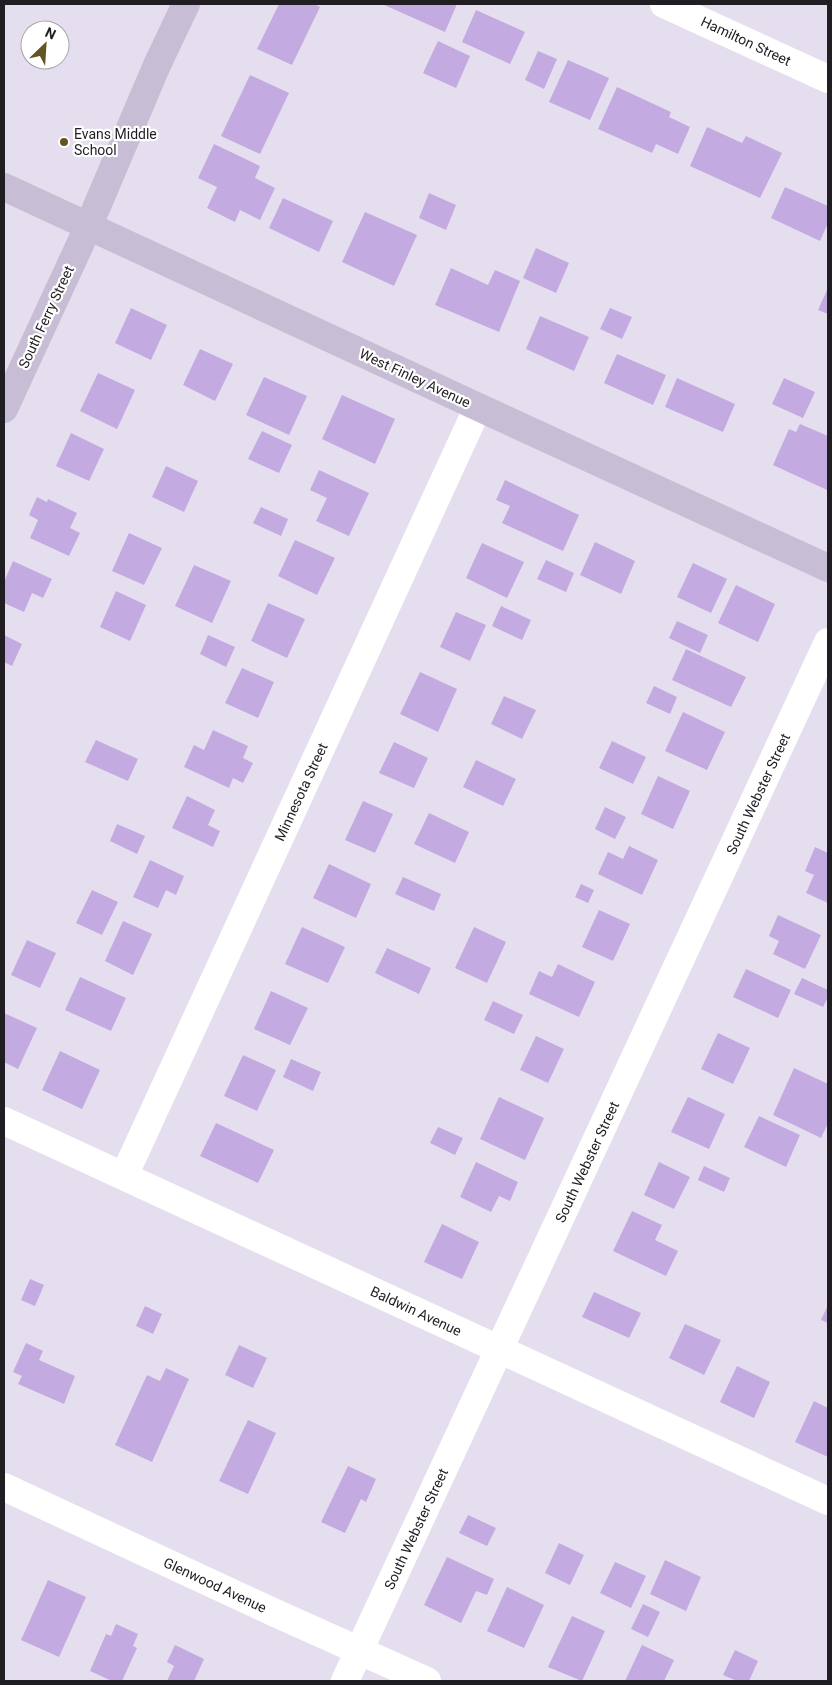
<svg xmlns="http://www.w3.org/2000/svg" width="832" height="1685" font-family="Roboto,sans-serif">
<rect width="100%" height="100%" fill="#e5deef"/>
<path fill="#c3abe1" d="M279,4H314L320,7L292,65L257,49Z
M382,4H457L445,32Z
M476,10L525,32L510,64L462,42Z
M438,41L470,56L456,88L423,73Z
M538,51L557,59L544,89L525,80Z
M568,60L609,78L590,120L549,102Z
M250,75L289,93L260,154L221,136Z
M617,87L671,112L669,117L690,127L678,154L656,144L652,153L598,129Z
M707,127L742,143L746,136L782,153L760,198L690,166Z
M214,144L260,166L255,178L275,188L260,220L240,210L235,222L207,208L217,187L198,178Z
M785,187L828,206V223L820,241L771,218Z
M429,193L456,205L446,230L419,218Z
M283,198L333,221L319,252L269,228Z
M365,212L417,235L394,286L342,262Z
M536,248L569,263L556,293L523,278Z
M451,268L488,285L495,270L520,281L499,332L435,305Z
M828,288V314L818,310Z
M131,308L167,325L151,360L115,343Z
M610,308L632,317L622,339L600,329Z
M540,316L589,337L574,371L526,349Z
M200,349L233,364L215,401L183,385Z
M617,354L666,375L653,405L604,383Z
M98,373L135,390L117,429L80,411Z
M264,377L307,396L289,435L246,415Z
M677,378L735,404L723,432L665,407Z
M784,378L815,392L803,418L772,404Z
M342,395L395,419L375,464L322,439Z
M800,424L828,436L827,490L773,465L789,429L796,432Z
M262,431L292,445L279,473L248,459Z
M71,433L104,449L89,481L56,466Z
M166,466L198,481L184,512L152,497Z
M319,470L369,493L349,536L316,521L327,498L310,490Z
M505,480L579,515L563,551L502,523L510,506L496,500Z
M37,497L47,502L48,499L77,513L70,528L80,533L69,556L30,538L38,520L29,515Z
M261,507L288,519L281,536L253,523Z
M129,533L162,548L144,585L112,571Z
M295,540L335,558L317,595L278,576Z
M595,542L635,561L621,594L580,575Z
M482,543L524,562L507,598L466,578Z
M546,560L574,573L566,592L537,579Z
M13,561L52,579L43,598L32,593L24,612L4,603V582Z
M693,563L727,579L711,613L677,597Z
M194,565L231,581L212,623L175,606Z
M736,585L775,604L758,642L718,623Z
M116,591L146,605L130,641L100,627Z
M268,603L305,619L287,658L251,641Z
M501,606L531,620L522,640L492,626Z
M456,612L486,625L470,661L440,647Z
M677,621L708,635L700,653L669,638Z
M4,635L22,644L12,666L4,662Z
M208,635L235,647L226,667L200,654Z
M686,649L746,677L731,707L672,680Z
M242,668L274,682L258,718L225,703Z
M420,672L457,689L438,732L400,714Z
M654,686L677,697L670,714L646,703Z
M504,696L536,710L522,739L491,724Z
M683,712L725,732L707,770L665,751Z
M213,730L248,746L243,758L253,763L243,783L233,778L229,788L184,767L194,745L204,750Z
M96,740L138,759L128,781L85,762Z
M612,741L646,757L633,784L599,768Z
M394,742L428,758L414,788L379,773Z
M476,760L516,779L503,806L463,787Z
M658,776L690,791L673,829L641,814Z
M187,796L215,810L208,825L220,831L213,847L172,828Z
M363,801L393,814L375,853L345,840Z
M605,807L626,817L615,839L595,829Z
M429,813L469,832L455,863L414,844Z
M117,824L145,836L137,854L110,841Z
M629,846L658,860L642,895L598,874L608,852L623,859Z
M815,847L828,853V903L806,893L814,875L805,871Z
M150,860L184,876L176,895L166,890L158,908L133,897Z
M329,864L371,884L356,918L313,898Z
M403,877L441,894L434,911L395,894Z
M581,884L594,890L588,903L575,897Z
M92,890L118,902L102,935L76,923Z
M599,910L630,924L613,961L582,947Z
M778,915L821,935L805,969L773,954L779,941L769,936Z
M123,921L152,934L133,975L105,961Z
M302,927L345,947L328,983L285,964Z
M474,927L506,942L487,983L455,968Z
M27,940L56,953L40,988L11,975Z
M387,948L431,968L419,994L375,973Z
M558,964L595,982L579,1017L529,994L539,971L552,977Z
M746,969L791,990L778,1018L733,997Z
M80,977L126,998L111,1031L65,1010Z
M802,978L828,990V997L823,1007L794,994Z
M271,991L308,1008L290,1045L254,1029Z
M493,1001L523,1015L514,1034L484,1020Z
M4,1013L37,1028L18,1069L4,1062Z
M718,1033L750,1048L733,1084L701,1069Z
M536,1036L564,1049L548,1083L520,1070Z
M60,1051L100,1070L82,1109L42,1090Z
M243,1055L276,1070L257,1111L224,1096Z
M291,1059L321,1072L313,1091L283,1077Z
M794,1068L828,1084V1123L821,1138L773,1115Z
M499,1097L544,1118L525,1160L480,1139Z
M688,1097L725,1114L709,1149L671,1132Z
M759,1116L800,1135L786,1167L744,1147Z
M216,1123L274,1150L258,1183L200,1156Z
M438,1127L463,1138L455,1155L430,1143Z
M476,1162L518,1182L510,1201L499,1196L491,1212L460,1197Z
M659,1162L690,1177L674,1209L644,1195Z
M704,1166L730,1178L724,1192L698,1180Z
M632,1211L662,1225L655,1240L678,1251L666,1276L613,1251Z
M442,1224L479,1242L462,1279L424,1262Z
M30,1279L44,1285L35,1306L21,1300Z
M594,1292L641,1313L629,1338L582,1317Z
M828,1305V1323L821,1320Z
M145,1306L162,1314L153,1334L136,1326Z
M685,1324L721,1340L704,1375L669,1358Z
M26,1343L43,1351L39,1360L75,1376L64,1404L18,1384L22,1376L13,1372Z
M239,1345L267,1358L253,1388L225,1375Z
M737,1366L770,1382L754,1418L720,1402Z
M166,1368L189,1379L152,1462L115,1445L147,1375L160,1381Z
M814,1401L828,1408V1457L795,1442Z
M248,1420L276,1433L248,1494L219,1481Z
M348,1466L376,1479L366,1502L361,1499L345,1533L321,1522Z
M468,1515L496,1528L487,1546L459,1533Z
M559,1543L584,1555L570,1585L545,1573Z
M447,1557L494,1579L487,1595L476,1591L461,1623L424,1605Z
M665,1560L701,1577L686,1611L650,1594Z
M615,1562L646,1576L631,1608L600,1593Z
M48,1580L86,1597L59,1657L21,1640Z
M507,1587L544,1605L524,1648L487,1631Z
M643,1604L660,1612L648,1637L631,1629Z
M572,1616L605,1631L582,1681L548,1667Z
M116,1624L138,1634L133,1646L137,1648L122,1681H112L90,1671L106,1634L111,1636Z
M175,1645L204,1659L194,1681H167L174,1666L167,1662Z
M642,1645L674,1660L664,1681H625Z
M735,1650L758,1661L749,1681H737L723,1675Z"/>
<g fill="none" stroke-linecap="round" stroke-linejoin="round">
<path stroke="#fff" stroke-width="28" d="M664,4L828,79
M4,1121L828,1501
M124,1176L478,407
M4,1487L273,1612L427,1681
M345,1681L828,642"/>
<path stroke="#c7bdd4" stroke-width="28" d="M4,187L502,418L828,568
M4,409L89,225L157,65L186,4"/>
</g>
<circle fill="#625521" stroke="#fff" stroke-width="2" cx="64" cy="142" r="5"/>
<g text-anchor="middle" stroke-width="4.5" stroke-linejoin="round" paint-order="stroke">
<g font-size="14" fill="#201e23" stroke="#fff">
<text transform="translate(746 41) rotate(25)" y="5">Hamilton Street</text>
<text transform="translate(46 317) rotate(-65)" y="5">South Ferry Street</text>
<text transform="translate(415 378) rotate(25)" y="5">West Finley Avenue</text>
<text transform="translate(301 792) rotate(-65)" y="5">Minnesota Street</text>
<text transform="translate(758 794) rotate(-65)" y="5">South Webster Street</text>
<text transform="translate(587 1162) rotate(-65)" y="5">South Webster Street</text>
<text transform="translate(416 1311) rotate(25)" y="5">Baldwin Avenue</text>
<text transform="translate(416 1529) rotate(-65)" y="5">South Webster Street</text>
<text transform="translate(215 1585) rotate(25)" y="5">Glenwood Avenue</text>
</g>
<g font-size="14" fill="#201e23" stroke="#fff" text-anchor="start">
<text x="74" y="139">Evans Middle<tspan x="74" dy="16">School</tspan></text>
</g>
</g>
<rect width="832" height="1685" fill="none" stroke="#201e23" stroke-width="10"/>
<g transform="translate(45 45) rotate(25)"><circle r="24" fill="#ffffff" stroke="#a6a5a7"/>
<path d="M0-4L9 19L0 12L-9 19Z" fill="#625521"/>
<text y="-8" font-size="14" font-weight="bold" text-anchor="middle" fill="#201e23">N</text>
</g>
</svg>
